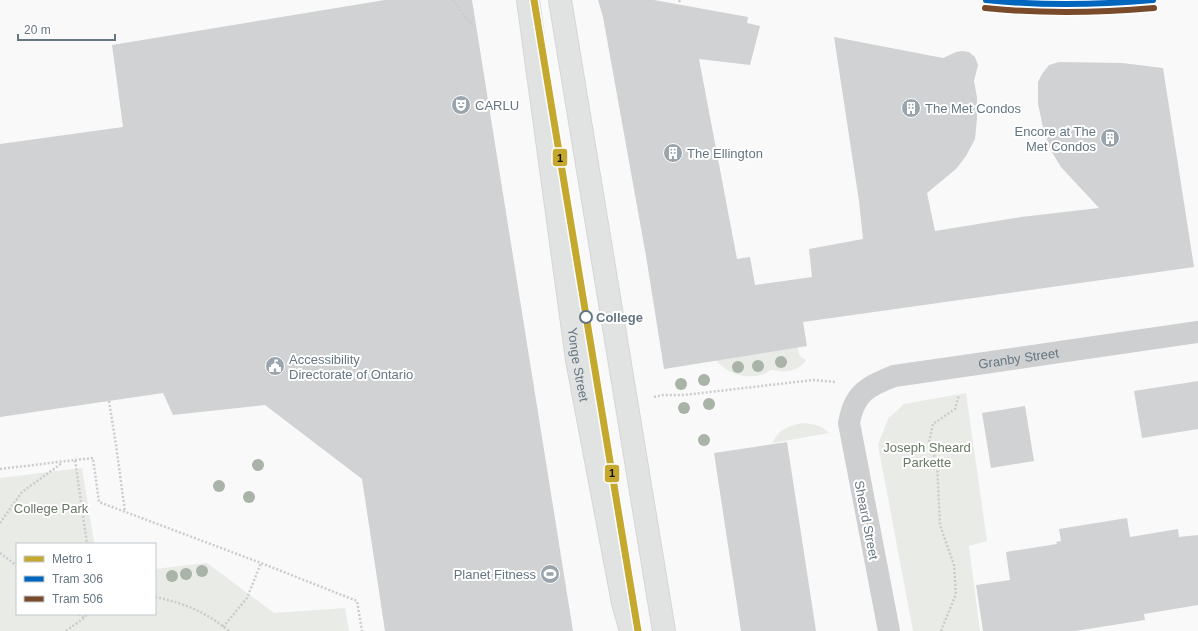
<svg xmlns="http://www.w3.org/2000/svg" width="1198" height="631" font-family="Arial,sans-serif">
<rect width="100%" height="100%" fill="#f9f9f9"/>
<path fill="#e8ebe6" d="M798,347C798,355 800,357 806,360C800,369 789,373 779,371C777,371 773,370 772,370C769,370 767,373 764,374C745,380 728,374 716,360Z
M966,393L987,541L969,546L980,631H913L878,445L888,419L904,404Z
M806,423C816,425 822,426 829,433L773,443C777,429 793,424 806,423Z
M82,468L94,542L97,544H17V614H155V569L207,563L274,613L345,608L349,631H0V478Z"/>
<path fill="#d0d2d3" d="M385,0H472L573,631H385L362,479L265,405L173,415L163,393L0,417V144L123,127L112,45Z
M598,0H654L748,17L747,23L760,26L750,65L699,59L737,259L750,257L755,285L812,277L809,249L863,239L859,201L834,37L943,58L956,52L962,51L969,52L975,57L978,65L974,81L977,97V119L975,139L966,156L956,169L927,193L935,231L1021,217L1099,208L1061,167L1050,149L1043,127L1038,104V82L1042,74L1049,65L1059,62L1122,63L1163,68L1194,267L803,322L807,346L664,369L646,256L603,17Z
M1198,381V429L1142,438L1134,391Z
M1025,406L1034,461L991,468L982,413Z
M787,442L816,631H741L714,453Z
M1127,518L1130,537L1178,529L1179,537L1198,535V605L1144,614L1145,620L1075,631H983L976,585L1010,580L1006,552L1057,544L1056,542L1061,541L1059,529Z"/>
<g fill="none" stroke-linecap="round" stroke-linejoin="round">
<defs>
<g id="major">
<path id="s2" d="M528,0L577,360L623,603L631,631"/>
<path d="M560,0L664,631"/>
</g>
</defs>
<use href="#major" stroke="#d5d6d7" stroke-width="24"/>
<path stroke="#cbcccd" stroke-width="2.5" stroke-dasharray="2 2" stroke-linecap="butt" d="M453,0L472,26
M679,2L680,0
M654,397L663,395H684L813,380L836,382
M109,401L116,445L125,512
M75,460L93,458L99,502L261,563L357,601L362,631
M0,469L75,460L87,544
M0,523L22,492L62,463
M0,553L17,566
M155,597C184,603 206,612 229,631
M79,614L84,618
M223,627L247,598L261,563
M66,631L84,618L87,614
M941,631L956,594L954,565L940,525L937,463L929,442L933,424L955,409L959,395"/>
<path stroke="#cecfd0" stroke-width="22" id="s1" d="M889,631L849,423C854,393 868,386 894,376L1198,332"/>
<use href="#major" stroke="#e1e2e2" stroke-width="22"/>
<defs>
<path id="tram-1" d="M986,0C1042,6 1097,5 1153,0"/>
<path id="tram-2" d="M985,8C1042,14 1097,13 1154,8"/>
</defs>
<use href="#tram-1" stroke="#fff" stroke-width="9"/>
<use href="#tram-2" stroke="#fff" stroke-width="9"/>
<use href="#tram-1" stroke="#0065bd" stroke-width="6"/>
<use href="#tram-2" stroke="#7a4b2a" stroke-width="6"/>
<defs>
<path id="metro-1" d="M534,0L638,631"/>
</defs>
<use href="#metro-1" stroke="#fff" stroke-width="10"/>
<use href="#metro-1" stroke="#c5a82e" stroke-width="7"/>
</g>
<g fill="#a9b3a7">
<circle cx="781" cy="362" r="6"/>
<circle cx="758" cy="366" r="6"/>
<circle cx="738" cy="367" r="6"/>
<circle cx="704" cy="380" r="6"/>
<circle cx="681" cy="384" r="6"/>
<circle cx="709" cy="404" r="6"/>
<circle cx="684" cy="408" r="6"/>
<circle cx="704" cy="440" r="6"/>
<circle cx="258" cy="465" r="6"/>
<circle cx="219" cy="486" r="6"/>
<circle cx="249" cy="497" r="6"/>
<circle cx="202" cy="571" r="6"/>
<circle cx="186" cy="574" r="6"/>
<circle cx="172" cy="576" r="6"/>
</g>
<defs>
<symbol id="theatre-disc" viewBox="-11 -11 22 22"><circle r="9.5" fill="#99a4ac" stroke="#fff"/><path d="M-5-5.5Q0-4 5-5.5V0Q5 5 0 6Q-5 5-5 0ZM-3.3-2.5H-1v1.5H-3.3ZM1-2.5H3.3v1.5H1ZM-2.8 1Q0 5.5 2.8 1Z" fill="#fff"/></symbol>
<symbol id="building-disc" viewBox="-11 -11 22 22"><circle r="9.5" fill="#99a4ac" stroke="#fff"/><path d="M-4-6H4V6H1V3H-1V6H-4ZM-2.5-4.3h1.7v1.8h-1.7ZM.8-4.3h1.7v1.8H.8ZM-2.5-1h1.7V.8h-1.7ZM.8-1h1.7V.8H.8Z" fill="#fff"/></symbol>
<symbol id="civic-disc" viewBox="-11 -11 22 22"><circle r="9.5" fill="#99a4ac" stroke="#fff"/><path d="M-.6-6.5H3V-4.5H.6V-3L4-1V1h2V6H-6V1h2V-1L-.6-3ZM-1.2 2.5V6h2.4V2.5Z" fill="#fff"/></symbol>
<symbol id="stadium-disc" viewBox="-11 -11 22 22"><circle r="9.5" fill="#99a4ac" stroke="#fff"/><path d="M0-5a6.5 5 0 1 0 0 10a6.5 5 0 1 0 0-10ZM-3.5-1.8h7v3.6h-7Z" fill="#fff"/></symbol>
</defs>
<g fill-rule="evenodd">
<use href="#theatre-disc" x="450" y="94" width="22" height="22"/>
<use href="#building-disc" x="900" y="97" width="22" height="22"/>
<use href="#building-disc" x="1099" y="127" width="22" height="22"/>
<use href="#building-disc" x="662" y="142" width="22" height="22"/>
<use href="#civic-disc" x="264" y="355" width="22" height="22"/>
<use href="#stadium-disc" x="539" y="563" width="22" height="22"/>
</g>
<circle fill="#fff" stroke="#657683" stroke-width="2" cx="586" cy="317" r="6"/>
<g text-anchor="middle" stroke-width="4" stroke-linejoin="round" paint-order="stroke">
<g font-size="13" fill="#657683" stroke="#fff" text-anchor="start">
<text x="475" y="110">CARLU</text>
<text x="925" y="113">The Met Condos</text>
<text x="1096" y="136" text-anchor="end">Encore at The<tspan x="1096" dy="15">Met Condos</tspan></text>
<text x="687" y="158">The Ellington</text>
<text x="289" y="364">Accessibility<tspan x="289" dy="15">Directorate of Ontario</tspan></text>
<text x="536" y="579" text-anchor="end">Planet Fitness</text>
</g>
<g font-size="13" font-weight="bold" fill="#657683" stroke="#fff" text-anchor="start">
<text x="596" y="322">College</text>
</g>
<g font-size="13" fill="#657683" stroke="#fff">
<text dy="5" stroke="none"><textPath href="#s1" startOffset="407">Granby Street</textPath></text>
<text dy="5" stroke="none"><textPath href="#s2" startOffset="368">Yonge Street</textPath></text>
<text transform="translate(867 520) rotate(79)" y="5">Sheard Street</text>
</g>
<g font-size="13" fill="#687a64" stroke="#fff">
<text x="927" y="452">Joseph Sheard<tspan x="927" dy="15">Parkette</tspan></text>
<text x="51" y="513">College Park</text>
</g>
</g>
<g stroke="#fff" stroke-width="1.5">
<rect x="552" y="148" width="16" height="19" rx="4" fill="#c5a82e"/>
<rect x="604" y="464" width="16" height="19" rx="4" fill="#c5a82e"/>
</g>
<g font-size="11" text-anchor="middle" font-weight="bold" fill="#111">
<text x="560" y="162">1</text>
<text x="612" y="477">1</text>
</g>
<rect x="16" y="543" width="140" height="72" fill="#ffffff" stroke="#c1c8cd"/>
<rect x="24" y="556" width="20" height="6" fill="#c5a82e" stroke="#c1c8cd"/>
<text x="52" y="563" font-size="12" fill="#657683">Metro 1</text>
<rect x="24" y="576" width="20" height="6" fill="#0065bd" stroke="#c1c8cd"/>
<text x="52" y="583" font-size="12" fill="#657683">Tram 306</text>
<rect x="24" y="596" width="20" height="6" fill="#7a4b2a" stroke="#c1c8cd"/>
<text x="52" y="603" font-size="12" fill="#657683">Tram 506</text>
<path d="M18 34v6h97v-6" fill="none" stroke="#657683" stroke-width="2"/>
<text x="24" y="34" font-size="12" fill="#657683" stroke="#ffffff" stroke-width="3" paint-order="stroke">20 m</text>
</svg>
